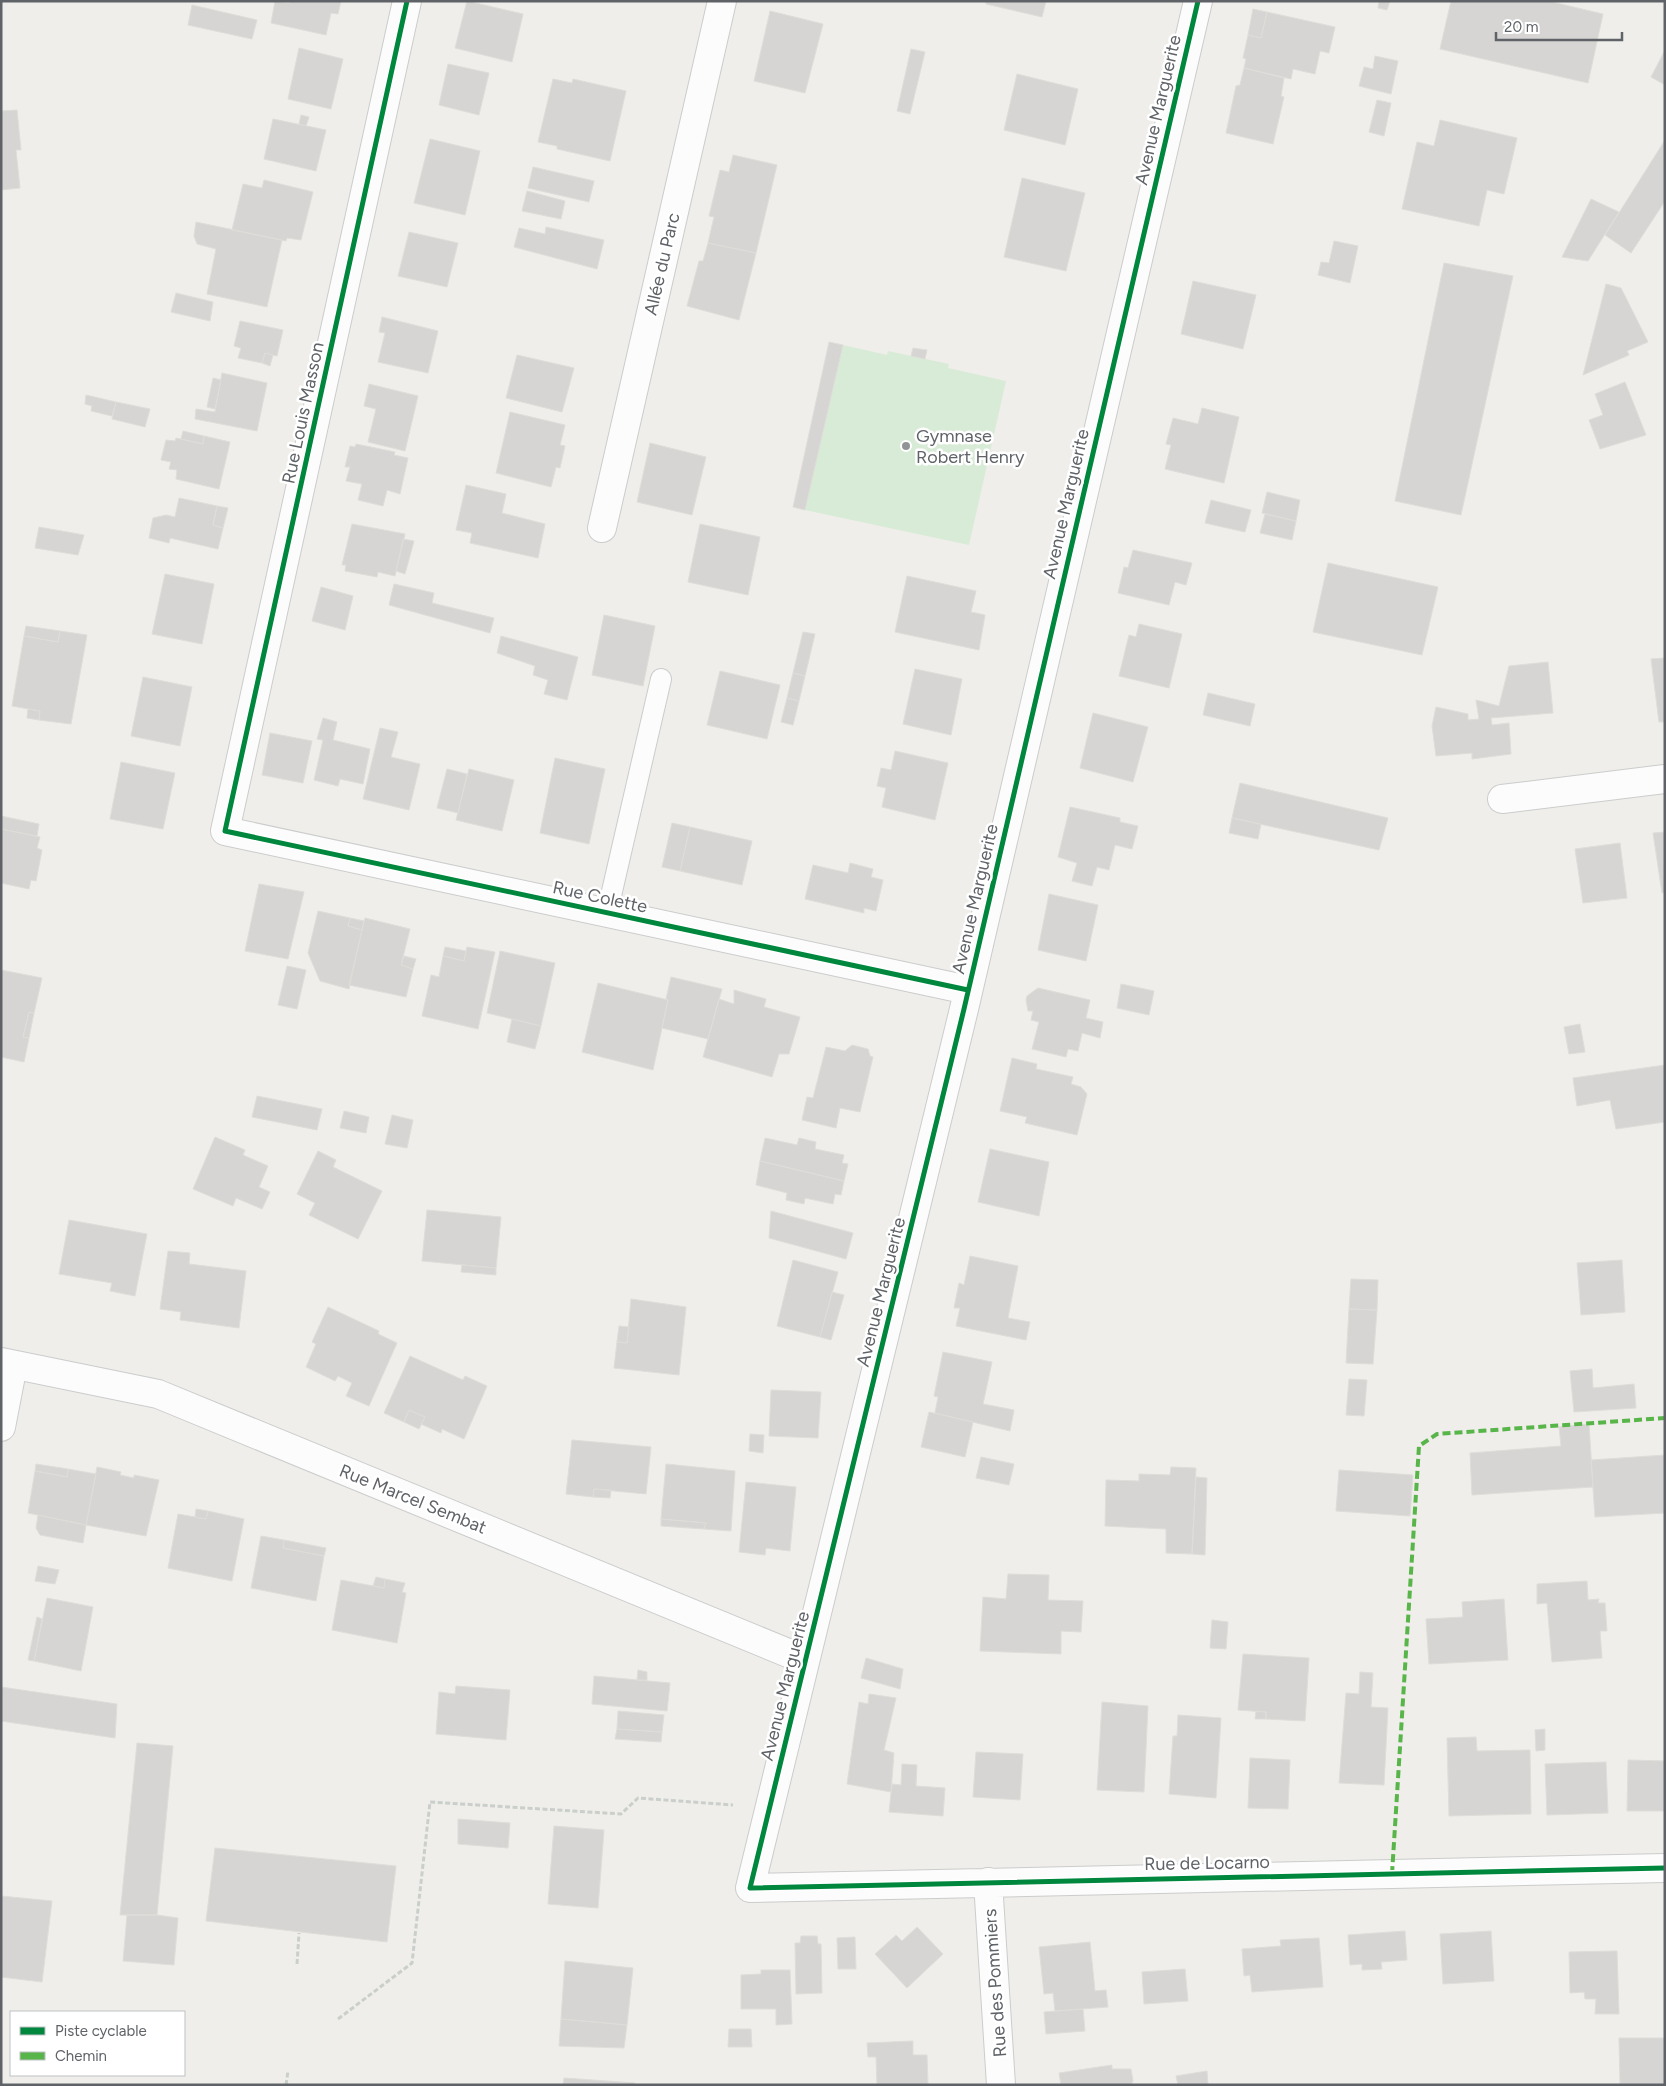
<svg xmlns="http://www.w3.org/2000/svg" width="1666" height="2086" font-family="Figtree,sans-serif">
<rect width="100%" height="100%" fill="#efeeea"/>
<path fill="#d8ebd6" d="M843,345L887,355L888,351L949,364L948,368L1006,381L969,545L805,510Z"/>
<path fill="#d6d5d3" stroke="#deddd9" d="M275,1L289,3L290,1H341L338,14L331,13L326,35L271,23Z
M467,1L523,14L512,62L455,48Z
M986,1H1046L1042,17L986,4Z
M1379,1H1390L1387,10L1378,8Z
M1451,1H1548L1603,14L1588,83L1440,49Z
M192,5L257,20L252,39L188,25Z
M1253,9L1267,12L1261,38L1248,35Z
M770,11L823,24L805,93L754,81Z
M1267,12L1335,27L1329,53L1320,51L1315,74L1293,69L1291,79L1244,68L1246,59L1243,58L1248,35L1261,38Z
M299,48L343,59L331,109L288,99Z
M911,49L925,52L910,114L897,111Z
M1664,52H1665V85L1651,77Z
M1375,56L1398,61L1391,94L1359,86L1364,67L1373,69Z
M448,64L489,73L479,115L439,105Z
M1244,68L1284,78L1281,96L1284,97L1273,144L1226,133L1236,86L1240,85Z
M1017,74L1078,89L1065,145L1004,130Z
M553,79L572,83L573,79L626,91L610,161L557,149V146L538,142Z
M1377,100L1391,103L1384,136L1369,132Z
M17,110L21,150H16L20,188L1,190V111Z
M301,115L309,117L306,126L299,124Z
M273,119L326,130L316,171L264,159Z
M1440,120L1517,138L1504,194L1487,190L1479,226L1402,209L1417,142L1434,146Z
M430,139L480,151L465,215L414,203Z
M1665,140V201L1631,253L1605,235Z
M733,155L777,165L756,253L708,243L714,217L709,216L720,170L729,172Z
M533,167L594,181L589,202L528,188Z
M1022,178L1085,193L1066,271L1004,257Z
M264,180L313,192L301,240L287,238L286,241L232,230L243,184L262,188Z
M527,191L565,201L561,219L522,211Z
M1591,199L1619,212L1588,261L1562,257Z
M196,222L282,240L267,307L207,294L216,249L197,244L194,236Z
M546,227L604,240L597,269L514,247L519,228L545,234Z
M409,232L458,243L447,287L398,276Z
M1334,241L1358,246L1350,283L1318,275L1321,262L1329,263Z
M708,243L756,253L739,320L687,306L699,261H703Z
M1444,263L1513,276L1461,515L1395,501Z
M1193,281L1256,295L1243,349L1181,334Z
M1606,284L1621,288L1648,342L1627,351L1629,355L1583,375Z
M176,293L213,302L210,321L171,312Z
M382,317L438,331L428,373L378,362L385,333L379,332Z
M240,321L283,330L277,356L265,353L262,363L238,358L241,348L234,346Z
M829,342L843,345L805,510L793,507Z
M913,348L927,350L925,359L911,356Z
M265,353L273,355L270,366L262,363Z
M517,355L574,368L562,412L506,398Z
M222,373L267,383L257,431L195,419L196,409L215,412Z
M213,378L221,380L215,409L207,407Z
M1625,382L1646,435L1600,449L1589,420L1603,415L1595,394Z
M369,384L418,396L405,451L368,442L376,409L364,406Z
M86,395L116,402L112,416L91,411L92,406L85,404Z
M116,402L150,409L145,427L112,419Z
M1202,408L1239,417L1224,483L1165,469L1171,445L1166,444L1173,418L1198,424Z
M510,412L565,425L560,445L565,446L560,468L556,467L551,487L496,473Z
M183,431L204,436L203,444L181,439Z
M204,436L230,442L219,489L176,479L177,470L169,469L171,462L161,460L166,440L175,441L176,438L203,444Z
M650,443L706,457L692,515L637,502Z
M356,444L395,452L394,455L408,458L400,494L387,490L383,506L358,500L362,484L346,481L350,467H345L350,446L355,447Z
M466,485L506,494L502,513L545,524L538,558L470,543L472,533L456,530Z
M1267,492L1300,500L1296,521L1262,513Z
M179,498L217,506L213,525L223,528L218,549L170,538L169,543L149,538L153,518L166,515L175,517Z
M1211,500L1251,510L1245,532L1205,523Z
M217,506L228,508L223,528L213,525Z
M1265,514L1296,521L1292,540L1260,533Z
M352,524L405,534L395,576L378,572L377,577L345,571L346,565H342Z
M700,524L760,537L748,595L688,582Z
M39,527L84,535L78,555L35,548Z
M403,539L414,541L405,574L396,571Z
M1133,550L1192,563L1186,585L1175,582L1169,605L1118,593L1124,567L1128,568Z
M1328,563L1438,587L1422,655L1313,632Z
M165,574L214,584L202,644L152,634Z
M907,576L976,591L971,612L985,615L979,650L895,632Z
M394,584L434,593L432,603L494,618L490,633L389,605Z
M321,587L353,596L345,630L312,621Z
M604,615L655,626L643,686L592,675Z
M1139,624L1182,634L1169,688L1119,676L1129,635L1136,637Z
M26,626L60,631L58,642L24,636Z
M60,631L87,635L71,724L39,720L40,711L12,706L24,636L58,642Z
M803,632L815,634L805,676L793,673Z
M501,636L578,657L567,700L544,694L548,680L533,675L535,666L497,653Z
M1664,658L1665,722H1659L1651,659Z
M1548,662L1553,713L1491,718L1492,725L1509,723L1511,754L1472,759V753L1436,756L1432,726L1436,707L1468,714V720L1479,719L1476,700L1499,706L1509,666Z
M915,669L962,679L951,735L903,724Z
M720,671L780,685L767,739L707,725Z
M793,673L805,676L799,701L787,698Z
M143,677L192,687L180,746L131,736Z
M1208,693L1255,704L1250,726L1203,715Z
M787,698L799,701L793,725L781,722Z
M28,709L40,711L39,720L27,718Z
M1093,713L1148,727L1133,782L1080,768Z
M323,718L337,722L333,740L370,749L363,784L340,779L338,786L314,780L323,740L317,739Z
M380,728L398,732L391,757L420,764L409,810L363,799Z
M270,733L312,741L303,783L262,775Z
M895,751L948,763L935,820L882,807L886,788L877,786L881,768L891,770Z
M555,758L605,769L589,844L540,833Z
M121,762L175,773L163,829L110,819Z
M447,769L467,774L458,813L437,808Z
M469,769L514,780L502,831L456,820Z
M1240,783L1388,818L1379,850L1232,818Z
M1070,807L1120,818V822L1138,826L1132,849L1115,845L1109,870L1097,867L1092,886L1072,881L1077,863L1058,857Z
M1,816L39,824L37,836L1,829Z
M1232,818L1261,824L1258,839L1229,833Z
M672,823L690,827L680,871L662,867Z
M690,827L752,841L742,885L680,871Z
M1,829L40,837L37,848L42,850L36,881L31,880L29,889L1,883Z
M1665,832V892L1662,893L1653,833Z
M1620,843L1627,898L1583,903L1575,849Z
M850,863L873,869L871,877L883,880L876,911L864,908V913L805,899L813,865L848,873Z
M259,884L304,892L288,959L245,951Z
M1049,894L1098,905L1086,961L1038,950Z
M318,911L350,918L348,926L362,930L349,989L320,981L308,953Z
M350,918L364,921L362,930L348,926Z
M365,918L410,929L401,965L413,969L406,997L349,985Z
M445,947L466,951L464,961L443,956Z
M467,947L495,952L478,1029L422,1016L431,975L439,977L443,956L464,961Z
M500,951L555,963L541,1026L487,1013Z
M404,956L416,959L413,969L401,965Z
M287,966L306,970L297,1009L278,1005Z
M1,970L42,978L34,1013L29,1012L23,1037L29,1038L24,1062L1,1057Z
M671,977L722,989L708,1039L662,1028L668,1000L666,999Z
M598,983L668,1000L653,1070L582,1052Z
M1121,984L1154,991L1149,1015L1117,1008Z
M1038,988L1090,1000L1086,1018L1103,1022L1100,1038L1082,1033L1078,1051L1068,1049L1066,1057L1032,1049L1039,1022L1031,1020L1033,1011H1028L1026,1000L1027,996Z
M734,990L766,999L764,1007L800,1017L789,1054H779L772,1077L703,1057L719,999L734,1004Z
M29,1012L34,1013L29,1038L23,1037Z
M512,1019L541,1026L535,1049L507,1042Z
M1580,1024L1585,1052L1569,1054L1564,1027Z
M852,1045L868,1049L870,1056L873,1057L860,1112L840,1108L836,1128L802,1120L807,1097L813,1098L826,1047L845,1051Z
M1012,1058L1037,1064L1036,1069L1073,1077L1071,1084L1081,1087L1087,1094L1077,1135L1025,1123L1027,1117L1000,1111Z
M1665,1065V1122L1616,1129L1610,1100L1577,1106L1573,1078Z
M257,1096L322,1109L317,1130L252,1117Z
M344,1111L369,1117L366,1133L340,1128Z
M392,1115L413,1120L407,1148L385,1144Z
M215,1137L245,1150L243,1155L268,1166L259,1187L270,1192L262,1209L236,1198L233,1206L193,1189Z
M765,1138L797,1145L799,1138L816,1142L815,1149L844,1155L842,1163L848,1164L844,1181L760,1161Z
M990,1149L1049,1162L1039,1216L978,1202Z
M318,1151L336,1160L333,1167L382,1191L358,1239L309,1215L315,1203L297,1194Z
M760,1161L844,1181L841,1195L835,1194L833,1204L805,1198L804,1204L786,1200L787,1193L756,1185Z
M427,1210L501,1217L496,1268L422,1261Z
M771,1211L853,1233L846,1259L769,1238Z
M69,1220L147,1234L135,1296L110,1291L112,1283L59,1274Z
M168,1251L190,1253L189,1264L246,1271L239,1328L180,1320L181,1312L160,1309Z
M970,1256L1018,1266L1008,1318L1030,1322L1026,1340L956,1326L960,1308H954L959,1283L964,1285Z
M793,1260L838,1272L820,1337L777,1326Z
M1622,1260L1625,1312L1581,1315L1577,1263Z
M462,1265L496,1268V1275L461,1272Z
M1351,1279L1378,1280L1377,1310L1349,1309Z
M832,1292L844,1295L831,1340L820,1337Z
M631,1299L686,1307L679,1375L614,1368L617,1342L627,1343Z
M328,1307L379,1331L378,1334L397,1343L369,1406L346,1396L352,1383L338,1376L335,1381L306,1367L316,1344L312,1342Z
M1349,1309L1377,1310L1373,1364L1346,1363Z
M619,1326L629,1327L627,1343L617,1342Z
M943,1352L992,1362L983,1404L1014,1410L1010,1431L935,1413L938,1397L934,1396Z
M410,1356L463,1380L465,1376L487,1386L464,1439L442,1429L441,1433L421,1424L425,1417L409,1410L404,1422L384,1413Z
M1592,1369L1593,1388L1634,1384L1636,1408L1574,1412L1570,1371Z
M1349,1379L1367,1380L1364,1416L1346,1415Z
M771,1390L821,1392L818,1438L769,1436Z
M409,1410L425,1417L419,1429L404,1422Z
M929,1412L973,1422L965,1457L921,1447Z
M1589,1424L1593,1487L1472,1495L1470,1453L1561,1446L1559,1427Z
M750,1434L764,1435L763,1453L749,1451Z
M572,1440L651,1447L646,1494L594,1489L593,1497L566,1494Z
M1665,1455V1513L1595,1517L1591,1460Z
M981,1457L1014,1464L1009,1485L976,1478Z
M36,1464L68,1469L67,1477L35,1471Z
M666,1464L735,1471L731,1531L704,1529L706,1523L661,1519Z
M97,1467L121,1472L120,1475L134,1478V1475L159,1480L146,1536L86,1525Z
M1171,1467L1196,1468L1192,1554L1166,1553V1529L1105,1526L1106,1480L1139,1481V1474L1170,1475Z
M68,1469L96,1474L86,1525L28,1513L35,1471L67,1477Z
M1339,1470L1413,1475L1410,1516L1336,1511Z
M1196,1477L1207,1478L1205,1555L1192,1554Z
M746,1482L796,1487L790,1551L766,1548L765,1555L739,1552Z
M594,1489L611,1490L610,1498L593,1497Z
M196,1509L208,1511L206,1519L195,1517Z
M208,1511L244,1519L232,1581L168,1568L178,1514L206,1519Z
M38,1515L86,1525L83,1543L40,1535L36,1528Z
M661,1519L706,1523L704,1529L661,1526Z
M261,1536L284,1540L283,1548L324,1556L316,1601L251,1588Z
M284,1540L326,1548L324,1556L283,1548Z
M38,1566L59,1570L55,1584L35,1581Z
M1008,1574L1049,1575L1048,1600L1083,1601L1081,1632L1061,1631V1654L980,1651L983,1597L1006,1599Z
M376,1577L385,1579L384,1588L373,1586Z
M385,1579L405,1583L402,1592L406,1593L397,1643L332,1630L341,1580L384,1588Z
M1587,1581L1588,1600L1599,1599L1598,1603H1605L1607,1631H1600L1602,1658L1552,1662L1547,1603L1537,1604V1584Z
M47,1598L93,1607L81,1671L34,1661Z
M1504,1599L1508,1660L1429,1664L1426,1619L1463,1617L1462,1602Z
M37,1617L42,1619L34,1661L28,1660Z
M1212,1620L1228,1622L1226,1649L1210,1648Z
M1243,1654L1309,1658L1305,1721L1266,1719V1712L1238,1710Z
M866,1658L903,1669L900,1689L861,1678Z
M638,1670L647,1672V1680H637Z
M1360,1672L1373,1673L1371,1707L1388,1708L1384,1785L1339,1783L1346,1693L1359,1694Z
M594,1676L670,1683L667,1711L592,1704Z
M456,1686L510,1690L506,1740L436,1734L439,1692L455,1694Z
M1,1687L117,1704L115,1738L1,1721Z
M869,1694L896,1698L884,1750L894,1753L891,1792L847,1784L859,1702L868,1704Z
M1102,1702L1148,1706L1144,1792L1097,1790Z
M618,1711L664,1715L662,1732L617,1729Z
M1256,1711L1266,1712V1719H1255Z
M1178,1715L1221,1718L1216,1798L1169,1794L1173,1736H1177Z
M617,1729L662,1732L661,1742L615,1739Z
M1545,1729V1750L1536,1751L1535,1730Z
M1476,1737L1477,1751L1530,1750L1531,1814L1449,1816L1447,1738Z
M137,1743L173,1746L157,1915H120Z
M976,1752L1023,1754L1020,1800L973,1797Z
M1250,1758L1290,1760L1288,1809L1248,1808Z
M1628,1760L1665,1761V1811H1627Z
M1606,1762L1608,1813L1547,1815L1545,1764Z
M902,1764L917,1765L916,1786L945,1788L943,1816L889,1812L892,1784L901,1785Z
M458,1819L510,1823L508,1848L458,1844Z
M554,1826L604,1830L598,1908L548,1904Z
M215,1848L396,1866L387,1942L206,1921Z
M1,1896L52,1901L42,1982L1,1977Z
M127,1915H157L178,1918L174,1965L123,1961Z
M917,1927L943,1954L907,1988L875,1954L896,1935L902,1941Z
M1405,1931L1407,1960L1381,1962L1382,1969L1362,1970V1964L1350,1965L1348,1935Z
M1491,1931L1494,1981L1443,1984L1440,1934Z
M801,1936H817L818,1944H821L822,1993L796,1994L795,1943H800Z
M855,1937L856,1969H838L837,1938Z
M1319,1938L1323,1987L1252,1992L1250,1975L1244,1976L1242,1949L1281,1946L1280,1940Z
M1090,1942L1095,1991L1106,1990L1108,2007L1055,2011L1053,1993L1044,1994L1039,1947Z
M1617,1951L1619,2014H1595L1596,1999H1585L1584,1992L1570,1993L1569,1952Z
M565,1961L633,1968L627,2025L561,2019Z
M1185,1969L1188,2001L1144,2004L1142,1972Z
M761,1970H790L792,2024L776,2025V2009H741V1975L761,1974Z
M1083,2009L1085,2031L1046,2034L1044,2012Z
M561,2019L627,2025L624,2048L559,2046Z
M729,2029H751L752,2047H728Z
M1619,2038H1665V2085H1620Z
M913,2041V2055H927L928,2085H877L876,2057H868L867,2043Z
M1112,2065V2069H1131L1133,2081L1131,2085H1061L1059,2073Z
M1207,2071L1208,2085H1178L1176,2076Z
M564,2078L635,2083V2085H563Z"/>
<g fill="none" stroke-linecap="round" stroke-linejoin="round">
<defs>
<path id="lane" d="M607,913L661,679"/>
<path id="street" d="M407,1L225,831L968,990
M1198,1L964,1009L750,1888L1665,1868
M602,528L722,1
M1502,799L1665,779
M1,1362L158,1394L805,1660
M1,1427L13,1365
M988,1882L1001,2085"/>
</defs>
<use href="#lane" stroke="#cbcccc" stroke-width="22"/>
<use href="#street" stroke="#cbcccc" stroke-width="30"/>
<path stroke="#cacfcc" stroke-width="3" stroke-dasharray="5 2.5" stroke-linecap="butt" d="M297,1964L299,1933
M338,2019L412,1963L430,1802L621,1814L638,1798L733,1805
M286,2085L288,2071"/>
<use href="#lane" stroke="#fdfcfc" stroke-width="20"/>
<use href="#street" stroke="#fdfcfc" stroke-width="28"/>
<path stroke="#58b549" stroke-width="4" stroke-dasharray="8 4" stroke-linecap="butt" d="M1392,1874L1419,1446L1437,1434L1665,1418"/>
<defs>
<path id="cycleway" d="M407,1L225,831L968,990
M1198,1L964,1009L750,1888L1665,1868"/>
</defs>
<use href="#cycleway" stroke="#fff" stroke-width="8"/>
<use href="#cycleway" stroke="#00873e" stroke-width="5"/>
</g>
<circle fill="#919496" stroke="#fff" stroke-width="2" cx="906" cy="446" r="5"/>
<g text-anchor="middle" stroke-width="5" stroke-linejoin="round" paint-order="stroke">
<g font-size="18" fill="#5f6368" stroke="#fff">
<text transform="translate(1158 110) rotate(-77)" y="6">Avenue Marguerite</text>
<text transform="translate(662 264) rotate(-77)" y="6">Allée du Parc</text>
<text transform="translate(303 413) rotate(-78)" y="6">Rue Louis Masson</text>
<text transform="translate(1066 504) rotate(-77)" y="6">Avenue Marguerite</text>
<text transform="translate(600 897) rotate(12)" y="6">Rue Colette</text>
<text transform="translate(975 899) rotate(-77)" y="6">Avenue Marguerite</text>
<text transform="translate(881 1292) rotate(-76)" y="6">Avenue Marguerite</text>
<text transform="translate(413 1499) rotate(22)" y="6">Rue Marcel Sembat</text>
<text transform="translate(785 1686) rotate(-76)" y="6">Avenue Marguerite</text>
<text transform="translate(1207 1863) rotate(-1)" y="6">Rue de Locarno</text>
<text transform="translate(995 1983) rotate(-94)" y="6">Rue des Pommiers</text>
</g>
<g font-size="18" fill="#5f6368" stroke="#fff" text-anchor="start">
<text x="916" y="442">Gymnase<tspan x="916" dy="21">Robert Henry</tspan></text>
</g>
</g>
<rect width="1666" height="2086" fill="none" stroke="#5f6368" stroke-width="5"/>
<rect x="10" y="2011" width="175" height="65" fill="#ffffff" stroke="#bfc1c3"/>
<rect x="20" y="2027" width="25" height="8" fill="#00873e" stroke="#bfc1c3"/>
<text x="55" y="2036" font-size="15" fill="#5f6368">Piste cyclable</text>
<rect x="20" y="2052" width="25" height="8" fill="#58b549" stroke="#bfc1c3"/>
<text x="55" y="2061" font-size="15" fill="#5f6368">Chemin</text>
<path d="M1496 32v8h126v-8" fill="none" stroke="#5f6368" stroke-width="2.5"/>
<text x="1504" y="32" font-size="15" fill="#5f6368" stroke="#ffffff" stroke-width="4" paint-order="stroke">20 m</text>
</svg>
